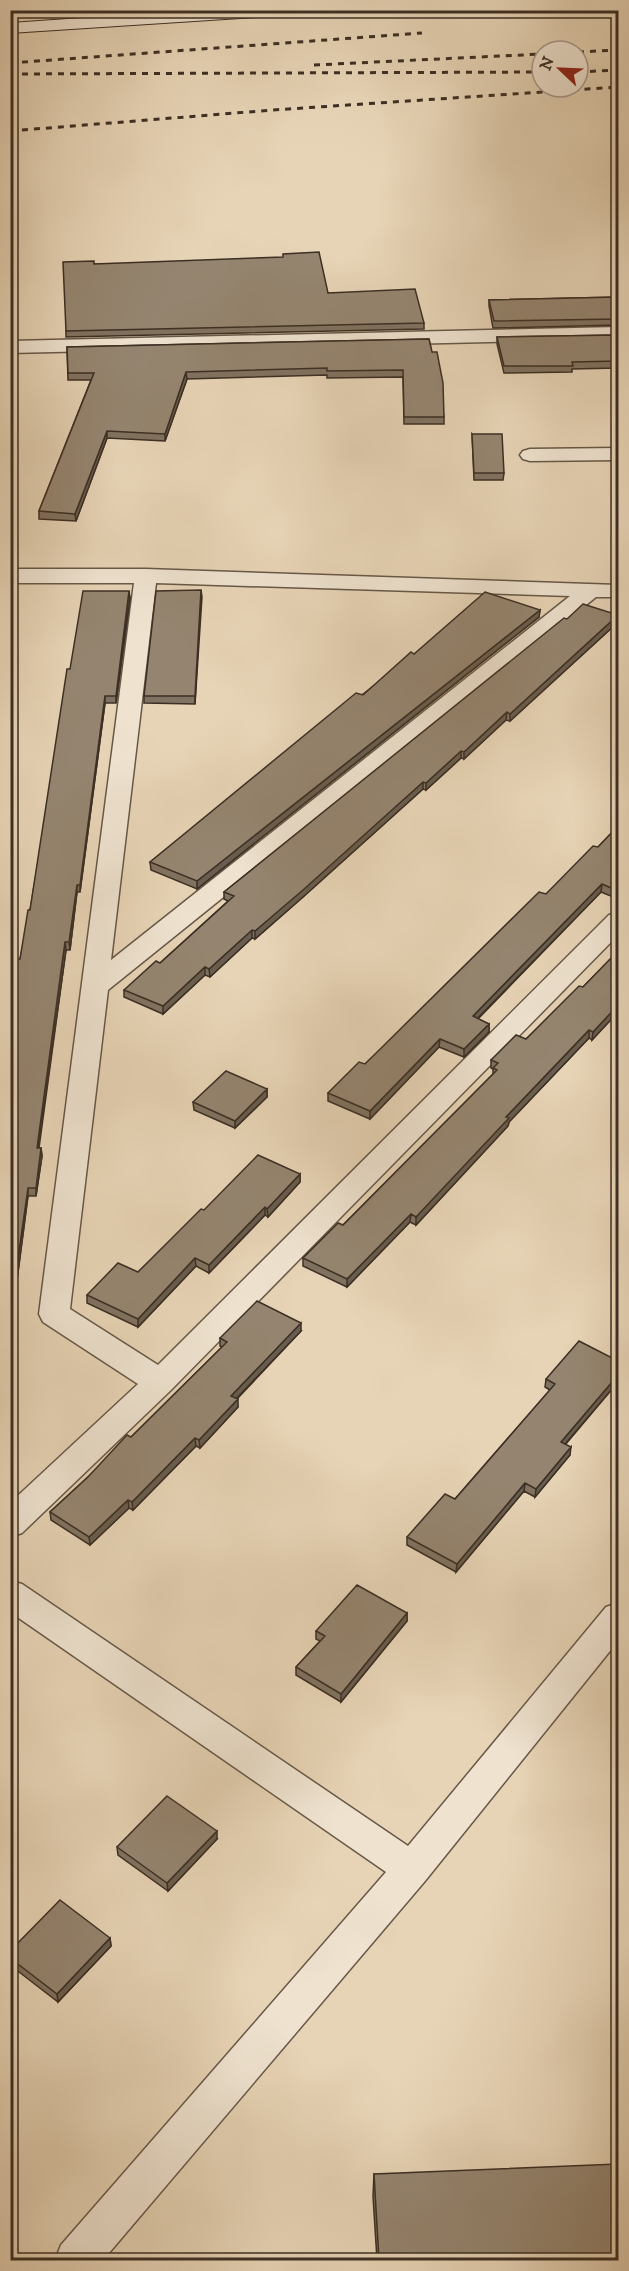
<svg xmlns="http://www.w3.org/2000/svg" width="629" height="2271" font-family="'IM FELL DW Pica',serif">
<rect width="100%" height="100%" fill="#e7d4b6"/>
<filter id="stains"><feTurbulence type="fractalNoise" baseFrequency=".00333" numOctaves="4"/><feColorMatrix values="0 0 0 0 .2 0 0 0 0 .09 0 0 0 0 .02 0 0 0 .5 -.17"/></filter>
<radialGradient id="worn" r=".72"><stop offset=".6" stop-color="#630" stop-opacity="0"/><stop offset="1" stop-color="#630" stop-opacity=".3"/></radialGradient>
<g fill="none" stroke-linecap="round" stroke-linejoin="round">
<defs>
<path id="minor" d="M618,327V339L10,353V341Z
M618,448V460L530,461L523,459L520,455L523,451L530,449Z
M10,569H146L618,585V597H596L108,990L70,1309L158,1365L609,915L618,913V935L171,1390L22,1533L10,1537V1503L138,1384L43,1322L39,1314L134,583H10ZM156,583L570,596L111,960Z
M10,1581L22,1584L408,1846L606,1607L618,1603V1641L425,1881L103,2260H55L61,2245L386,1872L10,1612Z"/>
<path id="secondary" d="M198,10H293L285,15L10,33V23Z"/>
</defs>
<use href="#minor" stroke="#675848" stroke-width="3"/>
<use href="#secondary" stroke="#3c2f24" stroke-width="2"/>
<use href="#minor" fill="#efe3d0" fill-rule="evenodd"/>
<use href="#secondary" fill="#efe3d0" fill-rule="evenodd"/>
<path stroke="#3c2f24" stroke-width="3" stroke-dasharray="6 6" stroke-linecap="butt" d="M578,52L618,50
M10,63L422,33
M314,65L542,54
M578,72L618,70
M10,74L542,72
M10,131L273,110L618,87"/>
</g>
<path fill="#807260" stroke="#3c2f24" stroke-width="1.5" d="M94,264L328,293L424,323V329L66,337V331Z
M618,297V325L493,328L489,306V300Z
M618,335V368L572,369V372L504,373L497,344V337Z
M429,339L444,417V424H404L403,377L327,378V375L187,379L165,441L107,438L76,521L39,519V511L91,380H68L67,347Z
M472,434L504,473L503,480H474Z
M201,590L195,704L144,703V696Z
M130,598L116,703H105L80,892H77L70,950H66L39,1148H41L42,1156L36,1196H28L17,1280H10V993L20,959L30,910L70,669Z
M540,610L539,617L197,889L151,870L150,862L414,654Z
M567,619L617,623L510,721L506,720L464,759L461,758L426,790L423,789L303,897L255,939L252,938L210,977L205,975L163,1014L124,997V990L160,963L228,901L224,899V892Z
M618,826V899L601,892L478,1019L489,1024V1032L464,1057L439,1047L370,1119L328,1101V1093L365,1064L546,894L598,847Z
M618,951V1012L592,1040L589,1038L509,1122L508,1126L416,1225L410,1222L347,1287L303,1266V1258L343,1225L493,1074V1069L491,1068V1060L526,1039L583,987Z
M267,1089V1097L235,1128L194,1110L193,1102Z
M300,1174V1182L268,1217L265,1215L209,1273L196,1266L138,1327L87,1303V1295L138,1272L204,1210Z
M301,1331L237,1399L238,1407L200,1448L196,1446L133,1510L129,1508L90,1545L51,1520L50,1512L131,1437L222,1347L220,1346V1338Z
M618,1361V1382L565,1445L570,1455L535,1497L524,1491L456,1572L407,1545V1537L455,1499L550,1390L545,1387L546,1379Z
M407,1613V1621L341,1702L296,1675V1667L320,1641L316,1639V1631Z
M217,1839L168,1891L118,1855L117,1847Z
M110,1938L111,1946L58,2002L10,1965V1951Z
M374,2174L618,2260H377L373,2196Z"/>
<path fill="#685d4e" stroke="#3c2f24" stroke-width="1.5" d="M186,372L187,379L165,441V434Z
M107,431V438L76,521L75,514Z
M201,590L202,597L195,704V696Z
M129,591L130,598L116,703V696Z
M540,610L539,617L197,889V881Z
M618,615L617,623L510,721V714Z
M105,696V703L80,892V885Z
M507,712L506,720L464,759V752Z
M461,751V758L426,790V783Z
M423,782V789L303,897L255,939V931Z
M602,884L601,892L472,1024L473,1016Z
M77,885V892L70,950L69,942Z
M252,930V938L210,977L209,969Z
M65,942L66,950L37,1156V1148Z
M205,967V975L163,1014V1006Z
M618,1005V1012L592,1040L593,1032Z
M489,1024V1032L464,1057V1049Z
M589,1030V1038L509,1122L508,1126L416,1225V1217L506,1117Z
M440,1039L439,1047L370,1119V1111Z
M267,1089V1097L235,1128V1121Z
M41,1148L42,1156L36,1196V1188Z
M300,1174V1182L268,1217L267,1209Z
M28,1188V1196L17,1280L16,1272Z
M265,1207V1215L209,1273V1265Z
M411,1214L410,1222L347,1287V1279Z
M195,1258L196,1266L138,1327V1319Z
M301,1323V1331L231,1404V1396Z
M618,1375V1382L560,1450L561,1442Z
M238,1399V1407L200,1448L199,1440Z
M195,1438L196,1446L133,1510L132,1502Z
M571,1447L570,1455L535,1497L536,1489Z
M525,1483L524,1491L456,1572L457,1564Z
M128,1500L129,1508L90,1545L89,1537Z
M407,1613V1621L341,1702V1694Z
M217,1831V1839L168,1891L167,1883Z
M110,1938L111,1946L58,2002L57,1994Z"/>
<path fill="#958570" stroke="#3c2f24" stroke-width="1.5" d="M319,252L328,293L415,289L424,323L66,331L63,262L94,261V264L283,257V254Z
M618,297V319L494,321L489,300Z
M618,335V361L572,362L573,366H504L497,337Z
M429,339L432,352H437L443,383L444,417H404L403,370L327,371V368L186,372L165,434L107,431L75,514L39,511L94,373H68L67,347Z
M472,434H502L504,473H474Z
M201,590L195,696H144L156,591Z
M83,591H129L116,696H105L80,885H77L69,942H65L37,1148H41L36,1188H28L16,1272H10V993L16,959H20L28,910H30L67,669H70Z
M485,592L540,610L197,881L150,862L356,693L363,695L411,652L414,654Z
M583,604L618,615L510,714L507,712L464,752L461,751L426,783L423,782L303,890L255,931L252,930L209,969L205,967L163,1006L124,990L156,961L160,963L234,896L224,892L564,618L567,619Z
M618,826V891L602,884L473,1016L489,1024L464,1049L440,1039L370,1111L328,1093L359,1062L365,1064L539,892L546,894L593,846L598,847Z
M618,951V1005L593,1032L589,1030L506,1117L509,1118L416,1217L411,1214L347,1279L303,1258L338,1223L343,1225L497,1070L493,1068L498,1063L491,1060L516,1035L526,1039L579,986L583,987Z
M226,1071L267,1089L235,1121L193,1102Z
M258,1155L300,1174L267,1209L265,1207L209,1265L195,1258L138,1319L87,1295L118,1263L138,1272L201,1209L204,1210Z
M257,1301L301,1323L231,1396L238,1399L199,1440L195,1438L132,1502L128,1500L89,1537L50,1512L88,1477L127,1435L131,1437L227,1342L220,1338Z
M579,1341L618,1361V1375L561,1442L571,1447L536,1489L525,1483L457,1564L407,1537L445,1494L455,1499L555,1384L546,1379Z
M357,1585L407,1613L341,1694L296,1667L325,1636L316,1631Z
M167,1796L217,1831L167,1883L117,1847Z
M60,1900L110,1938L57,1994L10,1958V1951Z
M618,2164V2260H379L374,2174Z"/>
<rect width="629" height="2271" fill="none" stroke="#e7d4b6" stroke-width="36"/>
<rect x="12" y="12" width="605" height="2247" fill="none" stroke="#3c2f24" stroke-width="3"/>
<rect x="18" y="18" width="593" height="2235" fill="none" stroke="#3c2f24" stroke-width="1.5"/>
<g transform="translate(560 69) rotate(293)"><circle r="28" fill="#efe3d0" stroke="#a79b8b" stroke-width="1.5"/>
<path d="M0-4.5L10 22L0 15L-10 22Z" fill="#8f2418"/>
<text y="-9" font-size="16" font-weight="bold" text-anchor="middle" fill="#3c2f24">N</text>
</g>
<rect width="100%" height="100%" filter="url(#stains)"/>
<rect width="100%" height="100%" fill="url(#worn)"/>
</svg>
